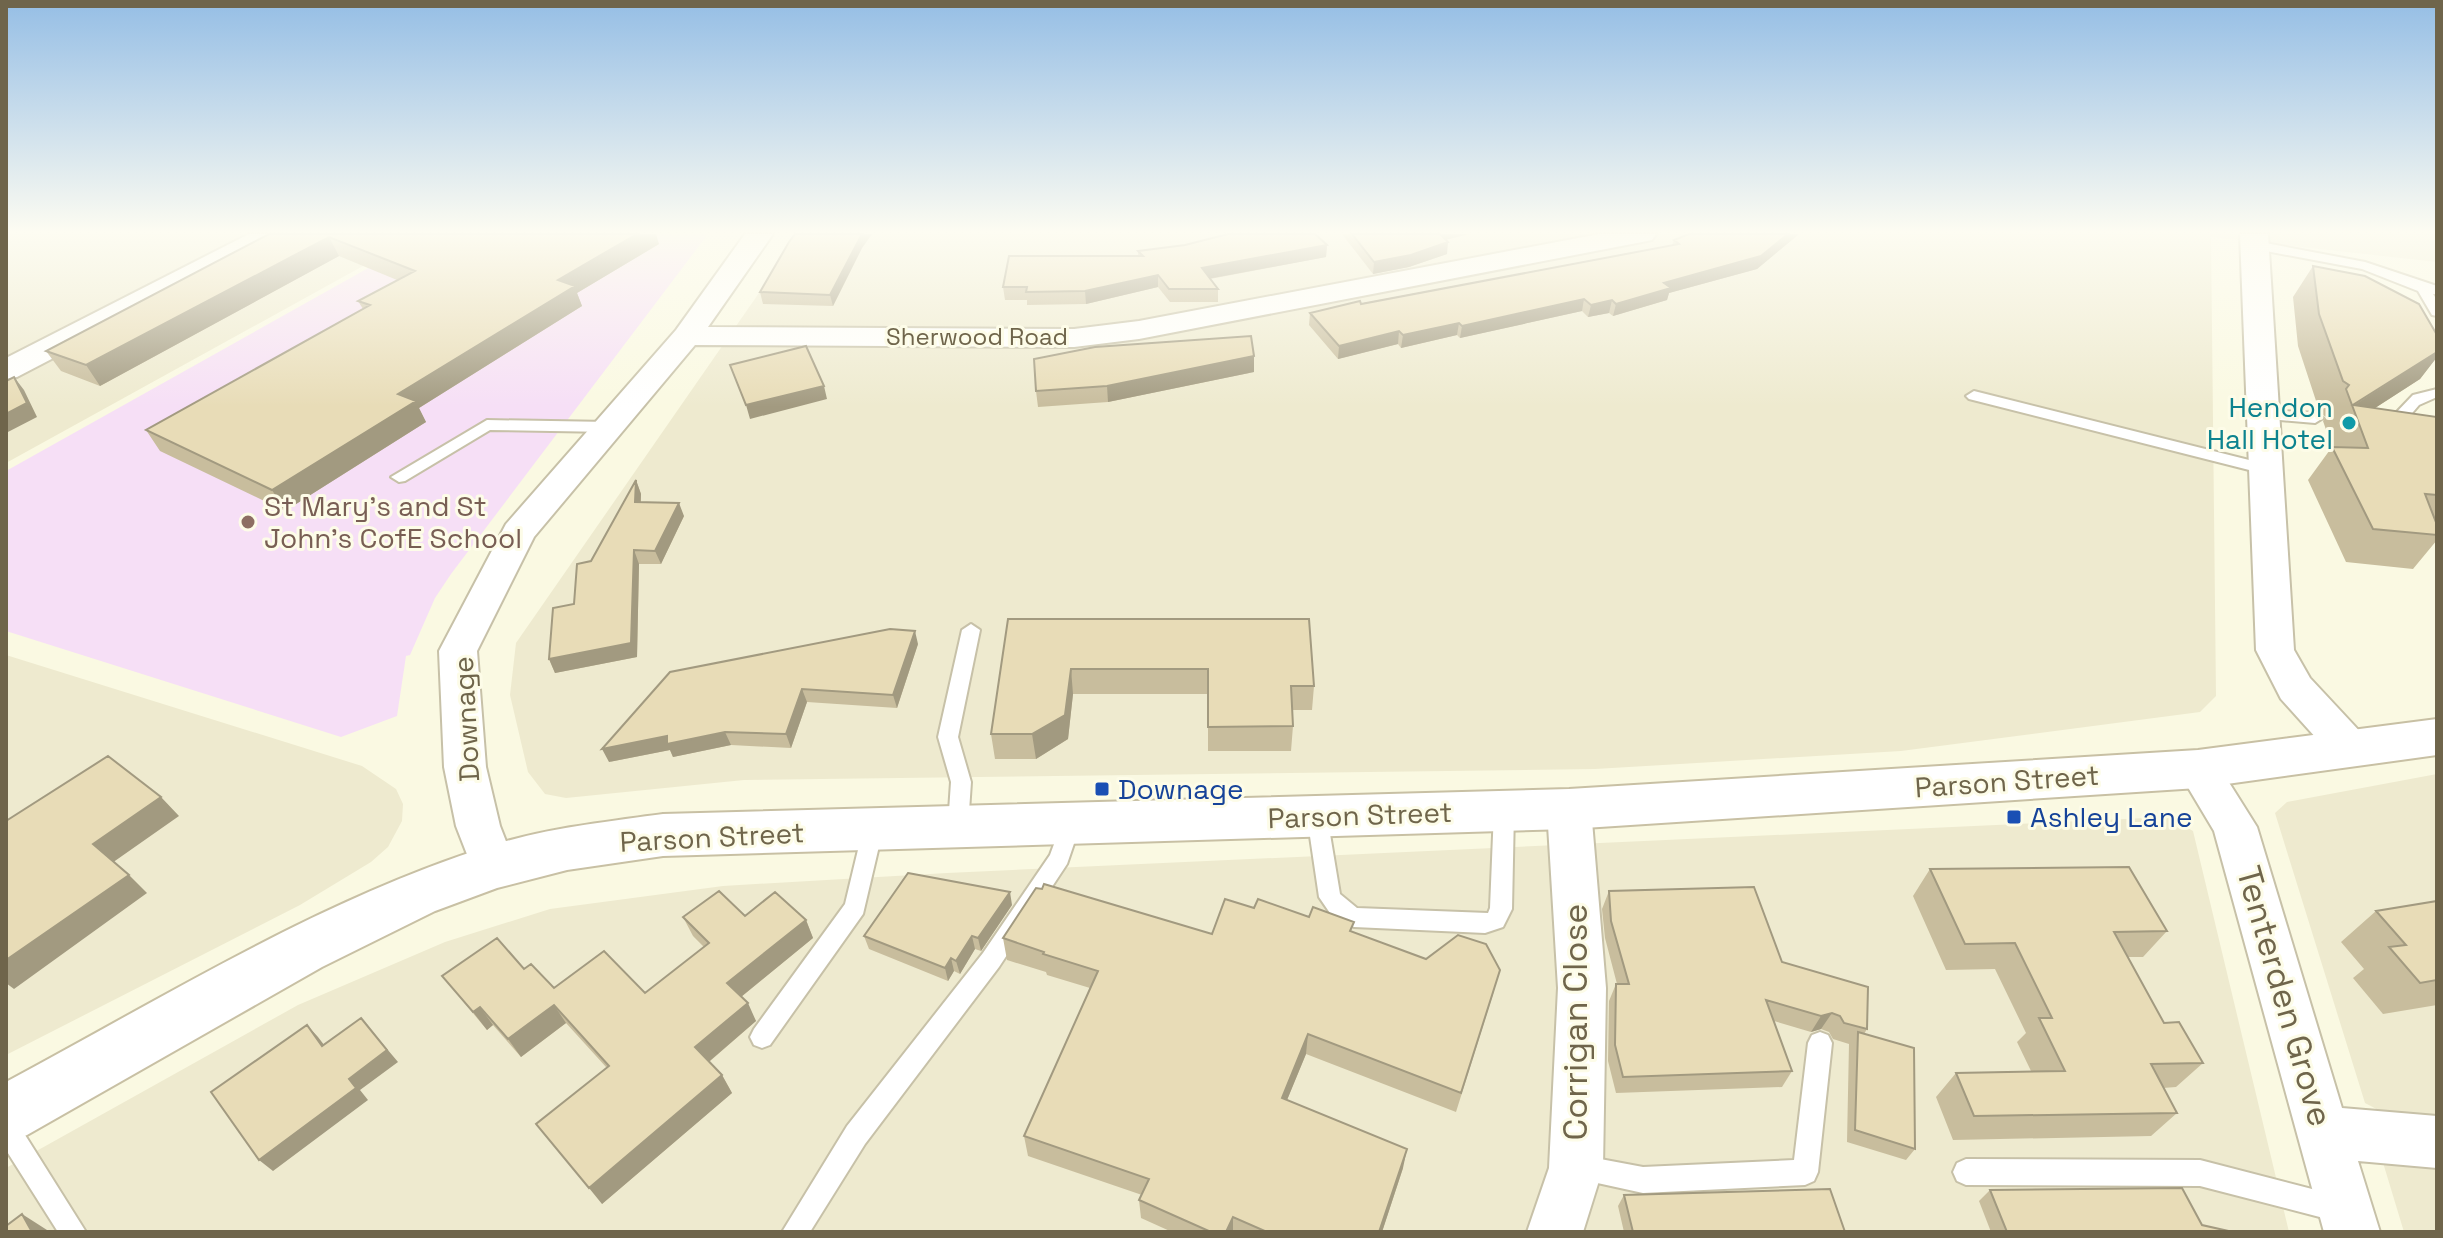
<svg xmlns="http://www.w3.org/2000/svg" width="2443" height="1238" font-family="'Space Grotesk',sans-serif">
<rect width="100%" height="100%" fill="#faf9e2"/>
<path fill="#eeeacf" d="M6,234H421L6,463Z
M800,234H2437V262L2211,237L2216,696L2200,712L1901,751L1595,769L744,780L566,798L545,794L528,772L510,695L516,643Z
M6,655L362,766L396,789L403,804L402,821L388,847L371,862L300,905L6,1055Z
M2437,774V1125H2407L2365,1103L2275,813L2287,802Z
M2168,817L2193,831L2289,1232H6V1168L298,1005L445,942L550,909L723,886L947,873Z
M2381,1156L2437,1161V1232H2404Z"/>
<path fill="#f6dff6" d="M429,234H708L451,574L435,598L410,655L406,656L397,716L341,737L6,631V471Z"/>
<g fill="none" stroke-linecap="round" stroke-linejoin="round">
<defs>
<path id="service" d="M2255,241L2365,262L2437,286V294H2433L2437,300V316L2432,315L2418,291L2362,269L2250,248L2249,245Z
M2437,389V397L2419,405L2402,425L2387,427L2379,422L2382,419L2392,417L2413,395Z
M1974,391L2265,464L2273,469L2265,474L1969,399L1966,396Z
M2263,410L2315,413L2323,418L2315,423L2258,418V412Z
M487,420L609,422L617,427L609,432L490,430L405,481L399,482L391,477Z
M971,624L980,630L958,737L971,782L968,826L965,832L958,834L951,832L948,826L951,782L938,737L962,630Z
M1504,803L1511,805L1514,811L1512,909L1503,927L1485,933L1354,927L1332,916L1319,897L1307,816L1310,810L1317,808L1324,810L1327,816L1340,894L1357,908L1488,913L1490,908L1494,811L1497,805Z
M1071,815L1078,817L1081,823L1067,864L999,967L865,1144L810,1232H782L847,1126L983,953L1050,855L1064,817Z
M873,820L880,823L883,829L863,914L770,1045L762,1048L754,1045L750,1037L754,1029L845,904L863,829L866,823Z
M1820,1032L1828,1035L1832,1043L1818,1172L1814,1181L1805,1185L1643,1193L1570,1177L1566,1168L1570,1159L1579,1155L1643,1167L1794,1160L1808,1043L1812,1035Z
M6,1116L15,1119L86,1232H58L6,1150Z
M1966,1159L2200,1160L2339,1196L2348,1200L2352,1209L2348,1218L2339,1222L2200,1186L1966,1185L1957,1181L1953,1172L1957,1163Z"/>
<path id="minor" d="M249,234H284L280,240L17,377L6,379V358Z
M745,234H773L708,327L1074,329L1139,321L1599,234H1656L1652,240L1642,242L1139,339L1074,347L695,345L534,537L477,651L486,767L500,826L516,867L509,880L493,886L477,880L456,826L444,767L439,651L506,524L676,330Z
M2240,234H2268L2294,650L2310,678L2365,737L2371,748L2365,759L2350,764L2335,759L2281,699L2256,650Z
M2198,752L2213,757L2257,827L2342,1108L2437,1116V1168L2358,1161L2380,1232H2324L2214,831L2177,769L2183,757Z
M1569,791L1584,797L1591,809L1606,988L1603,1168L1583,1232H1527L1549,1168L1558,988L1547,809L1554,797Z"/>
<path id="secondary" d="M2437,719V755L2198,788L1569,829L663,856L567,870L497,888L435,911L322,967L27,1135L6,1143V1082C163,998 319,900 490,846C546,828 605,822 663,814L1569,789L2198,750Z"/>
</defs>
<use href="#service" stroke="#c7c1a8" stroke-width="4"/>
<use href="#minor" stroke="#c7c1a8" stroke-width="4"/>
<use href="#secondary" stroke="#c8c0a4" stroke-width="4"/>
<use href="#service" fill="#fff" fill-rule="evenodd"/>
<use href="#minor" fill="#fff" fill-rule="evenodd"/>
<use href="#secondary" fill="#fff" fill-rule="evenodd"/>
</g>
<path fill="#c8bd9d" d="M269,234L659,244L577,293L582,306L419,408L426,422L285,511L160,451L146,430L363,309L358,301L397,280L339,256L100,386L61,371L46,351Z
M795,234H872L862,248L833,306L763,304L760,292Z
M1342,234H1469L1446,240L1447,254L1409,267L1373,274Z
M1689,234H1799L1757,269L1669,293L1667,300L1613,316L1609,313L1588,317L1582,311L1460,338L1457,335L1401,348L1398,344L1338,359L1309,325L1310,313L1672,245L1674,240Z
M1327,245L1326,257L1210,279L1218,289V302H1170L1158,287L1086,304L1027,305V300H1005L1003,287L1138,256V251Z
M2313,266L2437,335V357L2420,379L2375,408L2437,417V540L2413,569L2346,562L2308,480L2332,447L2323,421L2326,417L2320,413L2298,346L2293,297Z
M1254,372L1108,402L1038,407L1036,391Z
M636,480L641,494V502L684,516L661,564H639L637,657L555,673L549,659L574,604L591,561Z
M1008,619L1314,686L1312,710H1292L1293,726L1291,751H1208V694H1073L1068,739L1036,759H995L991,734Z
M918,644L897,708L807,702L791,748L731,745L673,757L670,750L609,762Z
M1930,869L2167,931L2143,957H2128L2164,1023L2203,1063L2176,1087L2163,1088L2177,1113L2151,1136L1953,1140L1936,1097L1956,1073L2031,1071L2017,1042L2026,1033L1995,969L1946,970L1913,896Z
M1609,891L1782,962L1867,1029L1864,1034L1915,1149L1906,1160L1847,1142L1849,1044L1833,1039L1829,1032L1821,1029L1811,1032L1774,1021L1792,1071L1782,1087L1616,1093L1608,1061L1609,1001L1616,984H1617L1605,938L1602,909Z
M2437,901V1005L2383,1014L2353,978L2364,969L2341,942L2376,911Z
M1012,905L981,951L975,949L960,974L954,971L948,981L869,949L864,936Z
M1254,908L1353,932L1494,991L1456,1112L1306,1054L1287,1100L1403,1168L1382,1232H1172L1141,1218L1139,1200L1142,1195L1028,1156L1024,1136L1090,988L1047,975L1046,972L1007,960L1003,938L1212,934Z
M745,916L806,920L813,938L741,997L756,1021L709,1062L722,1075L732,1093L602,1204L606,1067L566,1023L521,1057L493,1025L487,1030L442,976L524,969L554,988L645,993L704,947L693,936L683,917Z
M1990,1190L2202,1225L2233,1232H1991L1979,1201Z
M1624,1195L1845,1232H1624L1618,1206Z"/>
<path fill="#a29a80" d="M637,234H656L659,244L577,293L582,306L419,408L426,422L285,511L272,490L398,394L558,280Z
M862,234H872L862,248L833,306L830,295Z
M1437,234H1469L1436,242Z
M1788,234H1799L1757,269L1669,293L1667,300L1613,316L1616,304L1664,283Z
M329,237L339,256L100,386L86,365Z
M1448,242L1447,254L1409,267L1373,274L1374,262Z
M1327,245L1326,257L1202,280V268Z
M1158,275V287L1086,304L1085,291Z
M1584,299L1582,311L1460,338L1462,326Z
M1612,300L1609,313L1588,317L1591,305Z
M1459,323L1457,335L1401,348L1403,335Z
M1399,331L1398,344L1338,359L1339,346Z
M2437,352V357L2420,379L2358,419L2353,406Z
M1254,356V372L1108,402L1107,386Z
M14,377L24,390L37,417L6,433V414Z
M824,386L827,399L750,419L746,405Z
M636,480L641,494L640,515L635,502Z
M679,503L684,516L661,564L655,551Z
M634,550L639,564L637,657L555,673L549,659Z
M915,631L918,644L897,708L893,695Z
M1071,669L1073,694L1068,739L1036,759L1032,734Z
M802,689L807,702L791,748L786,734Z
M725,732L731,745L673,757L670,750L609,762L602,749L667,736Z
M161,797L179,816L112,863L93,844Z
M129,875L147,893L14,989L6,983V960Z
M1010,892L1012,905L981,951L978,938Z
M806,920L813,938L736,1001L727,983Z
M972,936L975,949L960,974L956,961Z
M951,958L954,971L948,981L945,968Z
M748,1003L756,1021L705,1065L695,1047Z
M554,1005L566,1023L521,1057L508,1039Z
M480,1007L493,1025L487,1030L473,1012Z
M1832,1013L1821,1029L1811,1032L1821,1016Z
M361,1018L398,1062L360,1090L368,1100L273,1171L259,1160L349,1079Z
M307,1025L318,1037L334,1058L322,1046Z
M1308,1034L1306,1054L1280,1117L1282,1098Z
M722,1075L732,1093L602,1204L589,1188Z
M1407,1149L1403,1168L1382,1232H1379Z
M22,1214L47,1230L48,1232H32Z
M1233,1217V1232H1226Z"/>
<path fill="#e8dcb7" stroke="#a29a80" stroke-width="2" d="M269,234H637L558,280L575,286L398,394L416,401L272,490L146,430L370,305L358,301L415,271L329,237L86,365L46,351Z
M795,234H862L830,295L760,292L789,242Z
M1228,234H1315L1327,245L1202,268L1218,289H1169L1158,275L1085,291L1026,292L1027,287H1003L1009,256H1143L1138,251L1185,245Z
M1352,234H1440L1448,242L1411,255L1374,262Z
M1689,234H1788L1761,256L1664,283L1671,288L1616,304L1612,300L1591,305L1584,299L1462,326L1459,323L1403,335L1399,331L1339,346L1310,313L1360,301L1361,304L1679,244L1674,240Z
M2313,266L2365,276L2419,304L2437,335V352L2353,405L2437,417V495L2425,494L2437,525V535L2373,529L2332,447L2368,448L2346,389L2349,385L2343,381L2319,314Z
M1251,336L1254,356L1107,386L1036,391L1034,359L1095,347Z
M806,346L824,386L746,405L730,365Z
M14,377L27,403L6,414V381Z
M636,480L635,502L679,503L655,551L634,550L631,643L549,659L553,608L574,604L577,564L591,561Z
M1008,619H1309L1314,686H1291L1293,726L1208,727V669H1071L1065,715L1032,734H991Z
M890,629L915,631L893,695L802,689L786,734L725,732L667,744V736L602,749L670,672Z
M108,756L161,797L93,844L129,875L6,960V821Z
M2129,867L2167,931L2114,932L2164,1023L2179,1022L2203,1063L2151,1064L2177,1113L1974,1116L1956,1073L2065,1071L2039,1018H2052L2015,943L1965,944L1930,869Z
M908,873L1010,892L978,938L972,936L956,961L951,958L945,968L864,936Z
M1044,884L1212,934L1225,899L1254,908L1258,899L1309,917L1313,907L1354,922L1350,931L1426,959L1458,935L1486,944L1500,970L1461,1093L1308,1034L1282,1098L1407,1149L1379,1232H1267L1233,1217L1226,1232H1211L1139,1200L1149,1179L1024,1136L1098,971L1043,954L1044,952L1003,938L1036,888L1042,889Z
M1754,887L1782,962L1868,987L1867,1029L1844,1023L1840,1016L1832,1013L1821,1016L1766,1000L1792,1071L1623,1077L1615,1045L1616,984H1629L1611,921L1609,891Z
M719,891L745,916L775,892L806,920L727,983L748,1003L695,1047L722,1075L589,1188L536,1124L609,1066L554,1005L508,1039L480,1007L473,1012L442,976L497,938L524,969L531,964L554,988L604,951L645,993L709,943L683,917Z
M2437,901V980L2420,983L2389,947L2406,945L2376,911Z
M361,1018L387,1050L349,1079L356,1088L259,1160L211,1092L307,1025L322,1046Z
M1858,1032L1914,1048L1915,1149L1855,1130Z
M2182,1188L2202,1225L2233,1232H2007L1990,1190Z
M1830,1189L1845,1232H1633L1624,1195Z
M22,1214L32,1232H6V1226Z"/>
<linearGradient id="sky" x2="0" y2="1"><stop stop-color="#95bee5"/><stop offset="0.57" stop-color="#fdfcf2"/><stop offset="1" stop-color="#fdfcf2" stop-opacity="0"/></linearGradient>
<rect width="2443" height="407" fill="url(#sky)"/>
<circle fill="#0f9aa8" stroke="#fdfce8" stroke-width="3" cx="2349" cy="423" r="8"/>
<circle fill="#8d6e63" stroke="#fdfce8" stroke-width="3" cx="248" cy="522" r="8"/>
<g fill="#1a4fb4" stroke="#fdfce8" stroke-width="3">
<rect x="1094" y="781" width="16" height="16" rx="4"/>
<rect x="2006" y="809" width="16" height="16" rx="4"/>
</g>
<g text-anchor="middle" stroke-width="6" stroke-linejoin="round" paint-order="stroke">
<g font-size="24" fill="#6f654b" stroke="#fdfce8">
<text x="977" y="345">Sherwood Road</text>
</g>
<g font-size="28" fill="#0d838f" stroke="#fdfce8" text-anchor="end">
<text x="2333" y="417">Hendon<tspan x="2333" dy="32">Hall Hotel</tspan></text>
</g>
<g font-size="28" fill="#785e54" stroke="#fdfce8" text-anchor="start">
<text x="264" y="516">St Mary's and St<tspan x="264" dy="32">John's CofE School</tspan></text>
</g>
<g font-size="28" fill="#6f654b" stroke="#fdfce8">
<text transform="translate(466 719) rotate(-93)" y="10">Downage</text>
<text transform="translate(2007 781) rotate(-4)" y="10">Parson Street</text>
<text transform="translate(1360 815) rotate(-2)" y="10">Parson Street</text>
<text transform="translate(712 837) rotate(-3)" y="10">Parson Street</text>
</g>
<g font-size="28" fill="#164399" stroke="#fdfce8" text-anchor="start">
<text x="1118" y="799">Downage</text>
<text x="2030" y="827">Ashley Lane</text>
</g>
<g font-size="34" fill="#6f654b" stroke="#fdfce8">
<text transform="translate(2285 996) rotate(74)" y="12">Tenterden Grove</text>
<text transform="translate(1575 1022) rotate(-90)" y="12">Corrigan Close</text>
</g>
</g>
<rect width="2443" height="1238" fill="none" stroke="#6f654b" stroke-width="16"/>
</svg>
